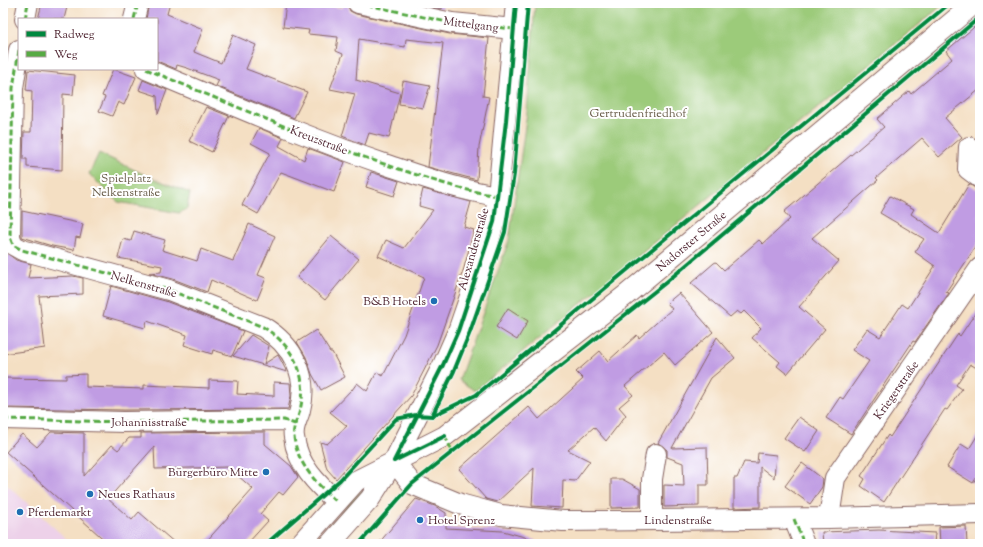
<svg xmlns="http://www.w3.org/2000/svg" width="983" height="547" font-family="'Sorts Mill Goudy',serif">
<rect width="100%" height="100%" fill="#fff"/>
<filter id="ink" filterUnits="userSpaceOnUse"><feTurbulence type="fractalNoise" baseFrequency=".025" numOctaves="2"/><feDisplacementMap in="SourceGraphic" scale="8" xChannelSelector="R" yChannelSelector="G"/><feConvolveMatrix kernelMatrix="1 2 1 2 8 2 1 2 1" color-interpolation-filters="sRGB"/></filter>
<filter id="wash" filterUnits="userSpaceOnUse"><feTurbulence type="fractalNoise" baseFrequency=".012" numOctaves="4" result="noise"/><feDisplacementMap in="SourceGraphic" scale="16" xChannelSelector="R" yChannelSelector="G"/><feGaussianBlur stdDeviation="0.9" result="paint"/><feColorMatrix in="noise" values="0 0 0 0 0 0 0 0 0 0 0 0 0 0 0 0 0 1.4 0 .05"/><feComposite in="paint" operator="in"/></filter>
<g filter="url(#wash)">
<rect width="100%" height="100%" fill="#f4dfc3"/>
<path fill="#edd1e9" d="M3,482L15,492L72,544H3Z"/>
<path fill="#9ccb7a" stroke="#737552" d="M535,3H945L475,391L459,380L509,240L527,112Z
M99,153L143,174L190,193L187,209L179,213L118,202L89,174Z
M365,488L366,491L319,544H312L359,492Z"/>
<g id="blocks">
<path fill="#c09ce3" d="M42,3H68L64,19H38Z
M149,3H170L167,14L203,29L194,52L221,63L233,35L256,45L246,69L307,92L294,118L216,86L219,80L187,68L177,65L176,69L157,61V19H146Z
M286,3H310L342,8L343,3H347L350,11L356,14L450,34L489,38L483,96L489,97L479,147L477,180L428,167L443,43L406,39L405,47L359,39L356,80L400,93L389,138L369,133L365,145L342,136L355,94L330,89L343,54L336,51L338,37L308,34L309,30L283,27Z
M413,3H443L442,9Z
M980,22V89L945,118L962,137L939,157L922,138L876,178L878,180L812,238L839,261L799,307L825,329L787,374L777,366L780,362L752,338L761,328L744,311L741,314L737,311L730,317L691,283L714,263L716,262L724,270L759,240L763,244L790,219L784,212L884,127L877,119L909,91L911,94L952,59L946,51Z
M113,69L136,77L124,105L118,102L112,116L99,111L105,97L102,96Z
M28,70L75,75L73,95L63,94L62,170L27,167V159H23L24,132H31L32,91L26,90Z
M143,80L167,90L158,114L157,96L139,90Z
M403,81L430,86L423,108L399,104Z
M206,107L229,116L212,152L189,141Z
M259,128L283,138L279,146L304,160L308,148L345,162L334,192L281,172L258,214L242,205L270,153L251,143Z
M371,172L399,181L394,196L366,187Z
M969,184L980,191V240L946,292L949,293L915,342L913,341L851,434L826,418L840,397L843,399L869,361L852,350L867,329L880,337L902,304L908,308L935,266L915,252L924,239L880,213L890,196L914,209L911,214L939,233Z
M423,189L471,202L464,227L474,230L464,268L437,345L411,396L336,479L327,469L320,442L327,444L347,426L330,412L352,389V390L357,383L367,391L377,372L383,376L404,335L424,277L378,256L386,240L404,248L433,210L419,206Z
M22,211L83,224L80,238L76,237L74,250L52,246L22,237Z
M249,224L275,236L258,275L266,278L257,300L211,280L207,292L173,279L149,273L161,272L162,266L118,258L123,239L131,241L134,231L165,240L162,250L197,261L201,249L233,261Z
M331,236L359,259L325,300L297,277Z
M3,250L16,260L31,264L28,278L73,276L83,278V294L39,296L45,348L3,354Z
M111,286L165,301L243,331L232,356L213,350L212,354L184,345L187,335L147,321L145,328L103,316Z
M679,293L713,332L675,365L664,352L625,386L633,395L619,407L626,415L606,441L594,427L568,450L590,461L575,481L563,480L562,508L532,506L534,468L497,502L486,499L459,469L529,407L539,419L583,379L576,372L600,351L608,361L637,335L639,338L672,309L667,303Z
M980,306V370L970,364L956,385L962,389L947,410L945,409L884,502L861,486L865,479L861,476L888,435L890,437L958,334L960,336Z
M508,308L528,321L517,340L496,327Z
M316,330L330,352H332L345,377L321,390L312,374L306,357L297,342Z
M251,335L269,346L264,364L278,355L287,372L233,356Z
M717,337L735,358L711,378L672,448L707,447L708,485H699V506L664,507V485L684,486L683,463L667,457V450L658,443Z
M86,374V387L144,389V385L209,388V380L238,381L237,394L274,396V382L290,383L291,396L288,409L124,410L3,408V378L66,379V375Z
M799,417L819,431L805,452L784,438Z
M980,431V472L973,483L947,467L961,444L969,449Z
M51,432L84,433V476L112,445L118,450L129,438H141V433L265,432V444L291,466L298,477L283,495L279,492L260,514L268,521L247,544H204L253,489L228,467L155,469L154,447L108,499L132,520L139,512L176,544H109L6,452L22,434L37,447Z
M758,453L776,455L774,478L760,467V507L734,508V478H737L744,462L757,463Z
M802,463L823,479L822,487L810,504L785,486Z
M611,479H622L640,489V507L611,508Z
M416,499L435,506L446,513V528L503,531L535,540V544H378Z
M966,526L967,544H940L939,527Z
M879,530L935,533L934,544H823L822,532Z"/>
</g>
</g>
<g filter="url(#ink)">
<use href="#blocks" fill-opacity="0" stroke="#866260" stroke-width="1"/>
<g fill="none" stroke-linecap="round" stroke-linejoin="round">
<defs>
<path id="minor" d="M358,3L452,23L514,29
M25,19L28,3
M134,19L138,3
M19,50L13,88L10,237L13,245L22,250L169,290L263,327C293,345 309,376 300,410C298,419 292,427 294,437C297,464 317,484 337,502
M146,69C226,102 305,137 387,165C423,177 459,190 498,196
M969,147L968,169L980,178
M3,419L124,422L284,420L295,424
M394,461L412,484L460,504L501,515L563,521L829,518L980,514
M829,518L835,478L980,268
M794,519L804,544
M652,520V479L656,454
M300,544L356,481L445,436L626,295L975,3
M330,544L370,499L394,461L443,365L458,331L485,253L494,222L498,196L516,3"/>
</defs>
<use href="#minor" stroke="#866260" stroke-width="22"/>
<use href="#minor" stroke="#fff" stroke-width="20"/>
<path stroke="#57aa44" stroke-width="3" stroke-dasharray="6 3" stroke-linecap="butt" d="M358,3L452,23L514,29
M25,19L28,3
M134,19L138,3
M19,50L13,88L10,237L13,245L22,250L169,290L263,327C293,345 309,376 300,410C298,419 292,427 294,437C297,464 317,484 337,502
M146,69C226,102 305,137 387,165C423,177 459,190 498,196
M3,419L124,422L284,420L295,424
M445,436L453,453
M794,519L804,544"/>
<defs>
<path id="cycleway" d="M432,416L454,371L470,332L505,232L514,174L528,3
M394,461L443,365L458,331L494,222L506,121L516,3
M394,461L445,436
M266,544L340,480L396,419L416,415L432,416L476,395L950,3
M359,544L412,484L664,284L980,17"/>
</defs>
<use href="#cycleway" stroke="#fff" stroke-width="6"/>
<use href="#cycleway" stroke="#00873e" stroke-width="4"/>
</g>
</g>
<g fill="#1f6fb2" stroke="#fff" stroke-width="1.5">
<circle cx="434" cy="301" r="4"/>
<circle cx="266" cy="472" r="4"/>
<circle cx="90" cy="494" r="4"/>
<circle cx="20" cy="512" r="4"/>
<circle cx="420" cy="520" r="4"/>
</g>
<g text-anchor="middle" stroke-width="4" stroke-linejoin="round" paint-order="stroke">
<g font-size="12" fill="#4a1f2b" stroke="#fff">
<text transform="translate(471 24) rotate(7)" y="4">Mittelgang</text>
<text transform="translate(319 140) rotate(21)" y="4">Kreuzstraße</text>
<text transform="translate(691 241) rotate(-40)" y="4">Nadorster Straße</text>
<text transform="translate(473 249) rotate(-74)" y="4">Alexanderstraße</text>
<text transform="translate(144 284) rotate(16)" y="4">Nelkenstraße</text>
<text transform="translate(896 390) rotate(-55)" y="4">Kriegerstraße</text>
<text x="149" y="426">Johannisstraße</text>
<text x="678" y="524">Lindenstraße</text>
</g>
<g font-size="12" fill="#675b47" stroke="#fff">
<text x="638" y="117">Gertrudenfriedhof</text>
<text x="126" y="182">Spielplatz<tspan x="126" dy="14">Nelkenstraße</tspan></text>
</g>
<g font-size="12" fill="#4a1f2b" stroke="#fff" text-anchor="start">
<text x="426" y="305" text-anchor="end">B&amp;B Hotels</text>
<text x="258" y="476" text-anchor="end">Bürgerbüro Mitte</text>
<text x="98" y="498">Neues Rathaus</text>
<text x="28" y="516">Pferdemarkt</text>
<text x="428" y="524">Hotel Sprenz</text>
</g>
</g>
<rect width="983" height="547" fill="none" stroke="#fff" stroke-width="16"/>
<rect x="18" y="18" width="140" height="52" fill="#ffffff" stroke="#b7a5aa"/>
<rect x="26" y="31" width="20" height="6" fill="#00873e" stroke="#b7a5aa"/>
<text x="54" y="38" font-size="12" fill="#4a1f2b">Radweg</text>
<rect x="26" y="51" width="20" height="6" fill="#57aa44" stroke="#b7a5aa"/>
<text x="54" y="58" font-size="12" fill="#4a1f2b">Weg</text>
</svg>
